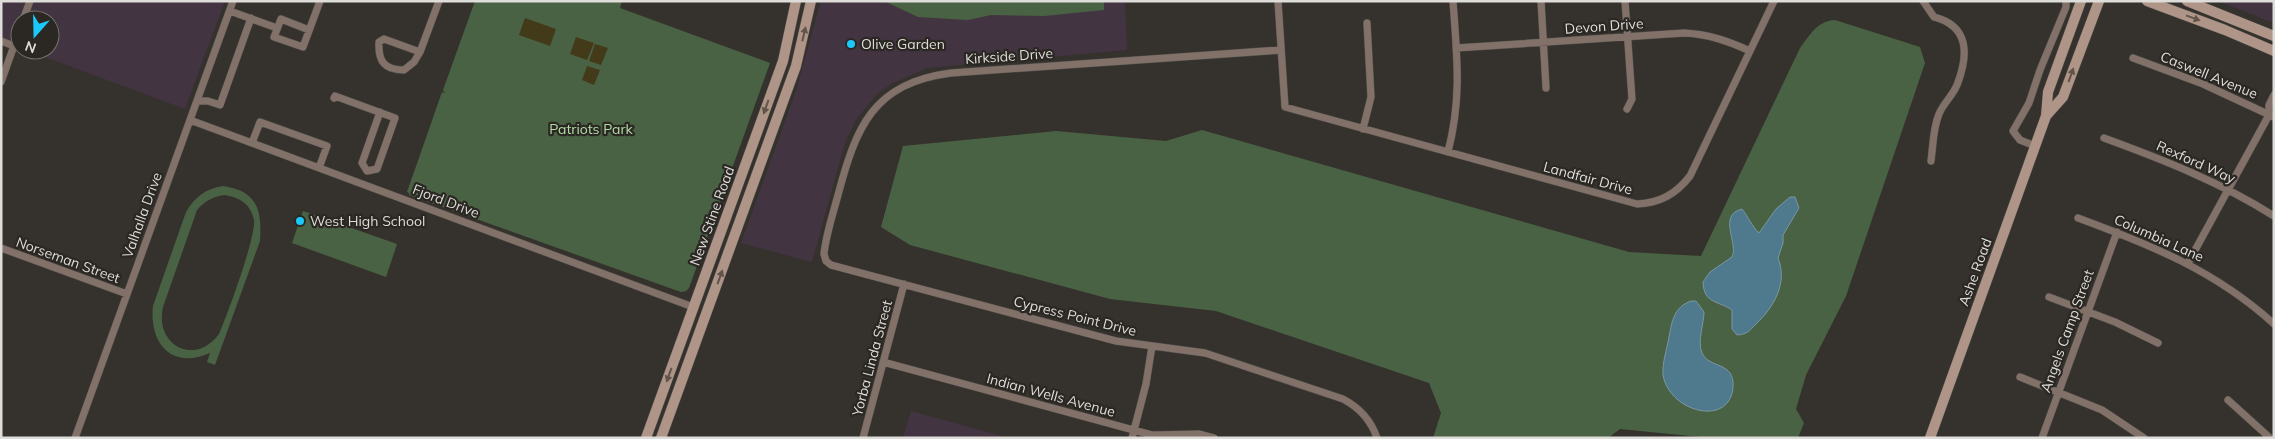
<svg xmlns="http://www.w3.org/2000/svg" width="2275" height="439" font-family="Mulish,sans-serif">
<rect width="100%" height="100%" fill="#35322d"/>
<path fill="#433441" d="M1,1H225L185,109L26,50H50V20H20V48L1,44Z
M821,1H1125L1127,50L927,68L891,84L877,94L855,121L845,143L812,262L741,243L796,91Z
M2218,1H2274V23Z
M911,411L1009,438H903Z"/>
<path fill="#4a6244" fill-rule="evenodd" d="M475,1H622L620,8L770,63L689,288L686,291L681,292L409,195V193L407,192L442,92L445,93L443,90Z
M884,1H1104V10L1044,16L991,15L968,20L918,17Z
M1835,20L1920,47L1925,63L1846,296L1806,375L1796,409L1804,423L1798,438H1711L1620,429L1608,438H1433L1441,413L1429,383L1216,311L1110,299L910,245L881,227L903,146L1056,131L1166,141L1202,130L1629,252L1701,256L1800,48C1810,35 1817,21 1835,20Z
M223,186C258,191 262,211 260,241L215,365L207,362L210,353C172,370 149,344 153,306L186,212C195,197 205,189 223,186ZM224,195C239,197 251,204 254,220C256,237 227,316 219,334C195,367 154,345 163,307L197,210C205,201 212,197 224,195Z
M303,211L397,244L386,277L292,243Z"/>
<path fill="#423a19" d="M525,18L556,29L550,46L519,35Z
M576,37L594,43L587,60L570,54Z
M595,44L608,48L601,65L589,61Z
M587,66L600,70L594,85L582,80Z"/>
<path fill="#4f798d" stroke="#7a97a4" d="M1790,197H1795L1799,208L1783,235V243L1778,258C1788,283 1774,307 1756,324C1749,331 1748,334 1737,335L1732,329V310C1717,300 1704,304 1703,282L1710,272L1732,257C1739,244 1717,215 1742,209C1749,218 1751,225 1759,233L1776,209Z
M1691,301H1696L1704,312C1704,324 1697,341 1702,353C1709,369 1735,361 1733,387C1730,428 1669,412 1663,375C1662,363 1667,349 1669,337C1672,321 1674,307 1691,301Z"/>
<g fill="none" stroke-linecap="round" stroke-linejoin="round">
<defs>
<path id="street" d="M1278,1L1285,107L1637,204C1660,203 1676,194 1690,176L1774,1
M1541,1L1546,88
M1625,1L1632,99L1627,109
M1923,1L1934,17C1969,26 1969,54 1957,85C1953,95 1943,104 1939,114C1933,128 1933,146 1931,161
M230,11L277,28
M23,20L30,1
M309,30L281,19L274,37L303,47L320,1
M384,39L420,52L414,62L404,70C384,70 378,61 379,42Z
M1,41L14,46
M1456,48L1684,33C1708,34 1728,41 1750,51
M1281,50L951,73C873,83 856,127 838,195C833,214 826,234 824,254L826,261L831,265L1116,341L1205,353L1343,399C1360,408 1371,420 1377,438
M420,52L439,1
M2133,58L2203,84L2274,117
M1,82L20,29
M334,98L335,96L395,118L377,169L367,171L362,163L380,112
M197,101H208L220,105L251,18
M190,120L693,307
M1363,129L1371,97L1367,23
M2104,138C2164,160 2220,182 2274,216
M252,143L260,122L327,146L319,168
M2035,146L2020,140L2013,131L2029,103L2040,70L2066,7V1
M1448,152C1462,97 1457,57 1453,1
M2078,218C2151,245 2216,271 2274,324
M1,248L127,294
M2188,263L2269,115V105L2274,95
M2049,297L2115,322L2158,343
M883,362L1152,435L1199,434L1214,438
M2020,377L2102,410L2144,438
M2228,400L2270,438
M75,438L233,1
M863,438L904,284
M1132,438L1146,384L1152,346
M2042,438L2117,232"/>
<path id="secondary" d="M2147,1L2225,30L2274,51
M2187,1L2274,36
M2046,116L2063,97L2099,1
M646,438L783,61L796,1
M661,438L796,66L811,1
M1930,438L2046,116L2048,92L2081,1"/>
</defs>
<use href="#street" stroke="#504d49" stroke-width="8"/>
<use href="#secondary" stroke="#504d49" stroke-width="11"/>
<use href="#street" stroke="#827169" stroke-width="7"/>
<use href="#secondary" stroke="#af9587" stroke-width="10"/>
</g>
<defs><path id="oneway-solid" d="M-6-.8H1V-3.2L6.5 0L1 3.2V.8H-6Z" transform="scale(1.25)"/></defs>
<g fill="#60544b">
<use href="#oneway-solid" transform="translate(2193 18) rotate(20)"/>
<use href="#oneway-solid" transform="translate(804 34) rotate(-77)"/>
<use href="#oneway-solid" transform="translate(2071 75) rotate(-70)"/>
<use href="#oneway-solid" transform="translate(766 107) rotate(110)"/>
<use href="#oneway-solid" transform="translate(720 277) rotate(-70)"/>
<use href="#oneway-solid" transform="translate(669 375) rotate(110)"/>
</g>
<g fill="#1bcafc" stroke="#2b2823" stroke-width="2">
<circle cx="851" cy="44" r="5"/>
<circle cx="300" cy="221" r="5"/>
</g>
<g text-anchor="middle" stroke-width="4.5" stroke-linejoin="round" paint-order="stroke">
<g font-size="14" fill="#dfddda" stroke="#2b2823">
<text transform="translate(1604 26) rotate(-4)" y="5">Devon Drive</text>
<text transform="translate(1009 56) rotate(-4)" y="5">Kirkside Drive</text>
<text transform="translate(2209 75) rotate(22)" y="5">Caswell Avenue</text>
<text transform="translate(2196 162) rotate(24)" y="5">Rexford Way</text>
<text transform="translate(1588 178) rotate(15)" y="5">Landfair Drive</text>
<text transform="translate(446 201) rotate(21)" y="5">Fjord Drive</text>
<text transform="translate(142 215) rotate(-70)" y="5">Valhalla Drive</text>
<text transform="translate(712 216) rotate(-70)" y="5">New Stine Road</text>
<text transform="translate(2159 238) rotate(24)" y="5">Columbia Lane</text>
<text transform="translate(68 260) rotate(20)" y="5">Norseman Street</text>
<text transform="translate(1975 272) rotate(-70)" y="5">Ashe Road</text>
<text transform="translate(1075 316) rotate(14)" y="5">Cypress Point Drive</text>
<text transform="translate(2067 331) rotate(-70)" y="5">Angels Camp Street</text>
<text transform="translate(872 358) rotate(-75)" y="5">Yorba Linda Street</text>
<text transform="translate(1051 395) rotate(15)" y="5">Indian Wells Avenue</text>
</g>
<g font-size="14" fill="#dfddda" stroke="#2b2823" text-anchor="start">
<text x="861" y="49">Olive Garden</text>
<text x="310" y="226">West High School</text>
</g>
<g font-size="14" fill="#b2dda7" stroke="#2b2823">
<text x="591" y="134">Patriots Park</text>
</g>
</g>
<rect width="2275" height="439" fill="none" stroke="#dfddda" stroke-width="5"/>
<g transform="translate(35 35) rotate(200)"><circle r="24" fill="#2b2823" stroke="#73706c"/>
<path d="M0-4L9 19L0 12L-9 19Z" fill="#1bcafc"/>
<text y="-8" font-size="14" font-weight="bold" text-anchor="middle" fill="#dfddda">N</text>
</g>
</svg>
